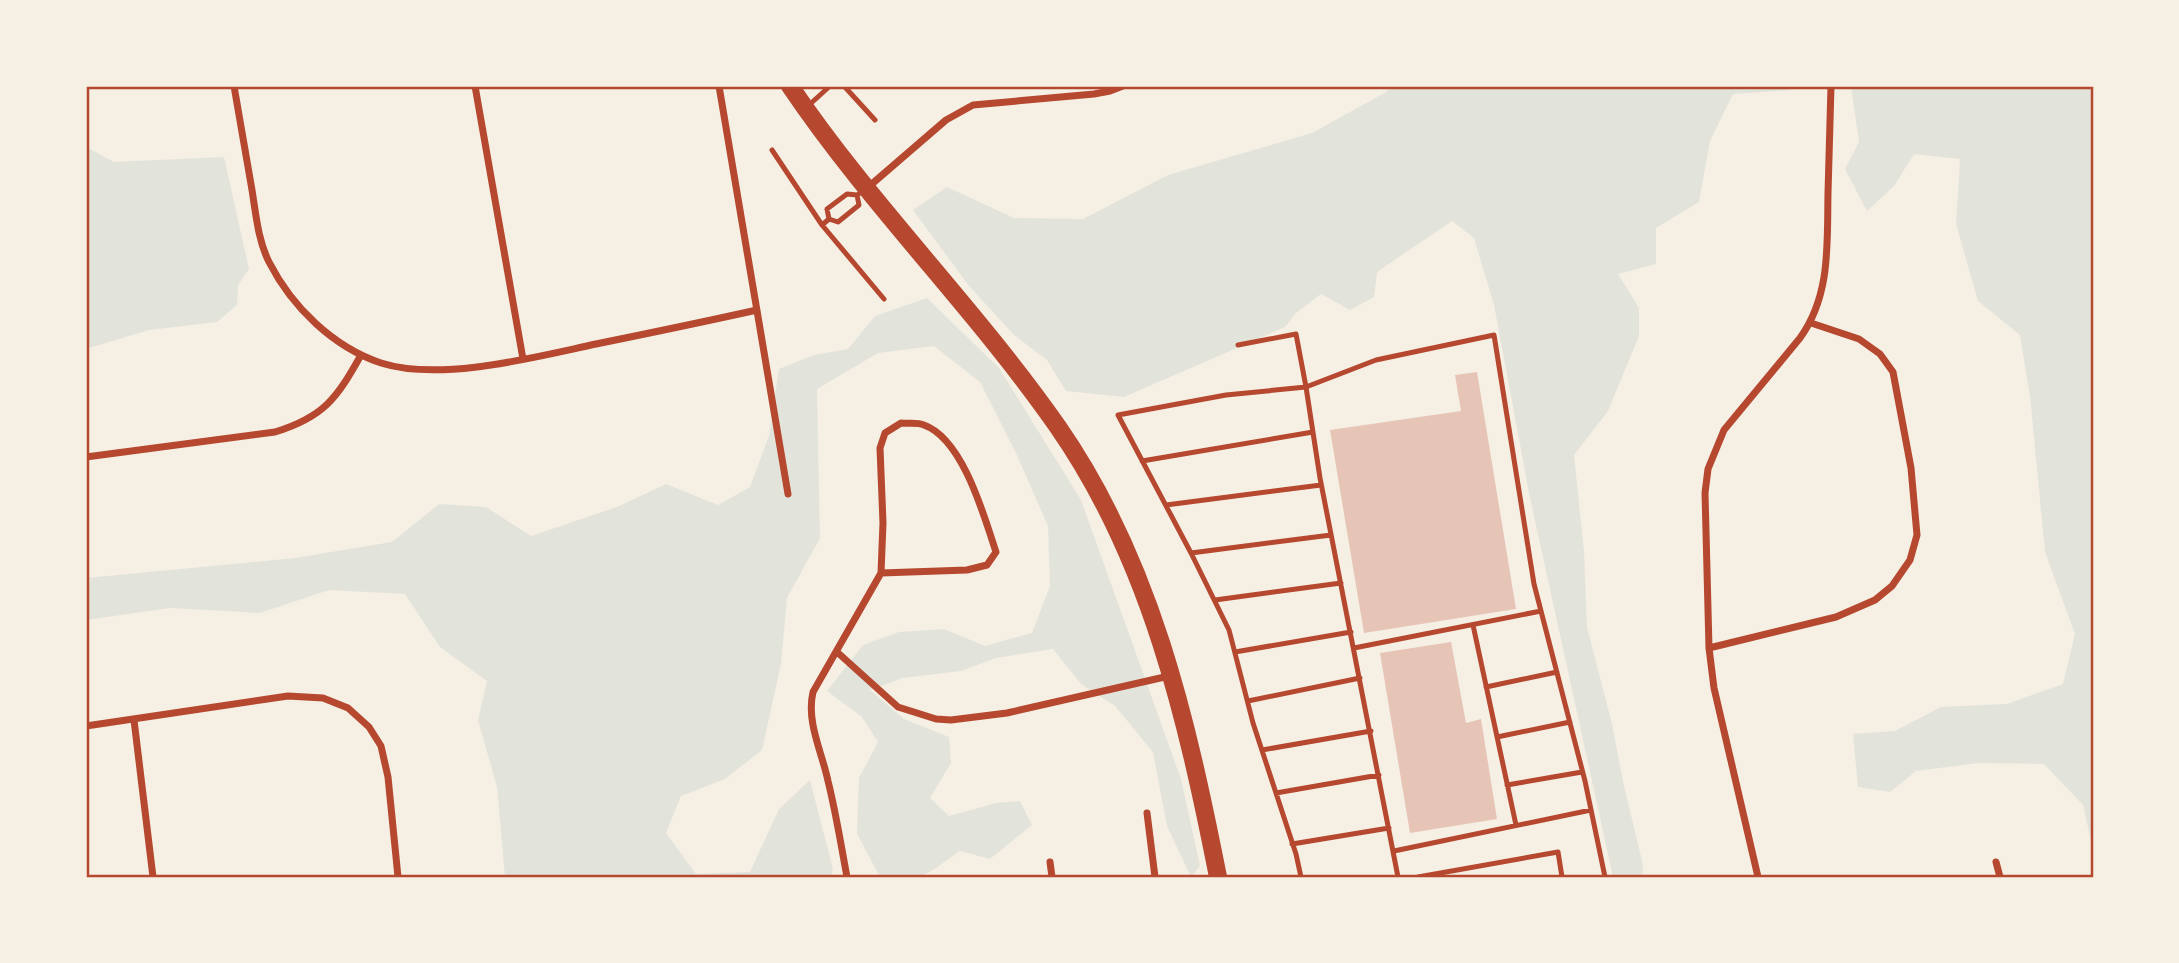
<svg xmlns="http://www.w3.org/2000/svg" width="2179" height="963" font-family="'Noto Sans',sans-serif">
<rect width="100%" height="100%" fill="#f6efe4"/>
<path fill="#e2e4dc" d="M1390,86H1793L1790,90L1733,94L1710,141L1699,202L1656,228V264L1618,274L1639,308V336L1608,411L1574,455L1584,551L1587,627L1612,724L1624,786L1643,865L1642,877H1613L1530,498L1494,305L1474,238L1452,221L1377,272L1374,297L1350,310L1321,294L1296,313L1285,327L1124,397L1066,391L1047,360L1014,335L969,286L913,210L947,187L1014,218L1083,219L1168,175L1312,133L1386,92Z
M1851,86H2093V850L2083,805L2044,764L1978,763L1916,771L1890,792L1858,787L1853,734L1895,731L1941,707L2007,704L2063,684L2075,634L2045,552L2030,396L2020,335L1978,301L1956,224L1960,159L1914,154L1894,186L1867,211L1845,169L1859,142Z
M86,147L114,162L224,157L249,269L238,285L237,305L217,322L149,330L86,349Z
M927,298L999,368L1081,500L1181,779L1200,866L1191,877L1167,826L1153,752L1115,706L1081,684L1053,649L996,658L961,671L903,678L870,690L904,719L949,737L951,763L930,798L949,816L996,803L1020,801L1032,825L990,859L960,851L933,870L919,877H880L857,834L859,778L878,742L862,717L827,691L863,645L899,632L944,629L985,646L1032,633L1050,586L1048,526L1016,453L980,382L934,346L878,353L817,389L820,538L787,598L781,664L762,750L725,779L681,796L666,833L696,874L750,872L779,809L810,780L833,869L831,877H505L497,787L478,720L487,681L440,647L405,594L329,590L260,613L170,608L86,620V578L295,558L392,542L439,504L486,507L531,536L617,507L666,484L718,505L750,487L769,436L779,369L814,355L848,349L875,316Z"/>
<path fill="#e6c5b7" d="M1477,372L1516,609L1364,633L1330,430L1461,411L1455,375Z
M1451,642L1466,723L1481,719L1497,819L1410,833L1380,653Z"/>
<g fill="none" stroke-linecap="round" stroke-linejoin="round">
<path stroke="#b5482f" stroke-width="5" d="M844,86L875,120
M809,105L830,86
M772,150L822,225
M863,191L857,195L847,194L827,209L829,219L822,225L884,299
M829,219L838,222L859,205L857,195
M1238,345L1296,334L1306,387L1226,395L1118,415L1191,553L1229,630L1253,723L1296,854L1301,877
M1142,461L1313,432
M1166,505L1321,485
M1191,553L1331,535
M1215,600L1341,583
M1473,625L1516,825
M1354,648L1541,611
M1235,652L1351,632
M1486,687L1557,672
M1248,701L1360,678
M1497,737L1570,722
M1262,750L1371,731
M1507,785L1582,772
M1276,793L1379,775
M1292,844L1389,828
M1394,851L1591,810
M1398,877L1320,478L1306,387L1376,360L1494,335L1534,584L1585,781L1605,877
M1418,877L1558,852L1562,877"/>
<path stroke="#b5482f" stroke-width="7" d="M234,86C240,121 246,156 252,190C256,215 258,240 269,262C292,307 333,347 381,363C441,382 535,357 596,344C650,333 703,322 757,310
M475,86L523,359
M719,86L788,494
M866,189L946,120L973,105L1094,94L1110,91L1123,86
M901,423C908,424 917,422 924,425C963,439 984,516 996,552L987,565L967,570L881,573L883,523L880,448L885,433Z
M86,457L275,432C324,417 337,398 361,355
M1709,648L1836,617L1875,600L1892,586L1910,560L1917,535L1911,468L1893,372L1880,354L1859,339L1811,323
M837,652L898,707L936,719L951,720L1007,713L1169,676
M134,720L153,877
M86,726L288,696L323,698L348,708L369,727L381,746L388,777L398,877
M1147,813L1155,877
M1050,862L1052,877
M1996,862L2000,877
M847,877C841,845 836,813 828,781C822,752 806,722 813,692L881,573
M1758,877L1714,688L1709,648L1705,493L1708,469L1724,430L1800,338C1831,295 1827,244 1828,193C1829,158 1830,122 1831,86"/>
<path stroke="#b5482f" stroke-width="18" d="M790,86C871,206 975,308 1058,427C1151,561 1187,720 1218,877"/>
</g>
<rect width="2179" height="963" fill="none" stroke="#f6efe4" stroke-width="175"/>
<rect x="88" y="88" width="2004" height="788" fill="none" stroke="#b5482f" stroke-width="2.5"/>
</svg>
